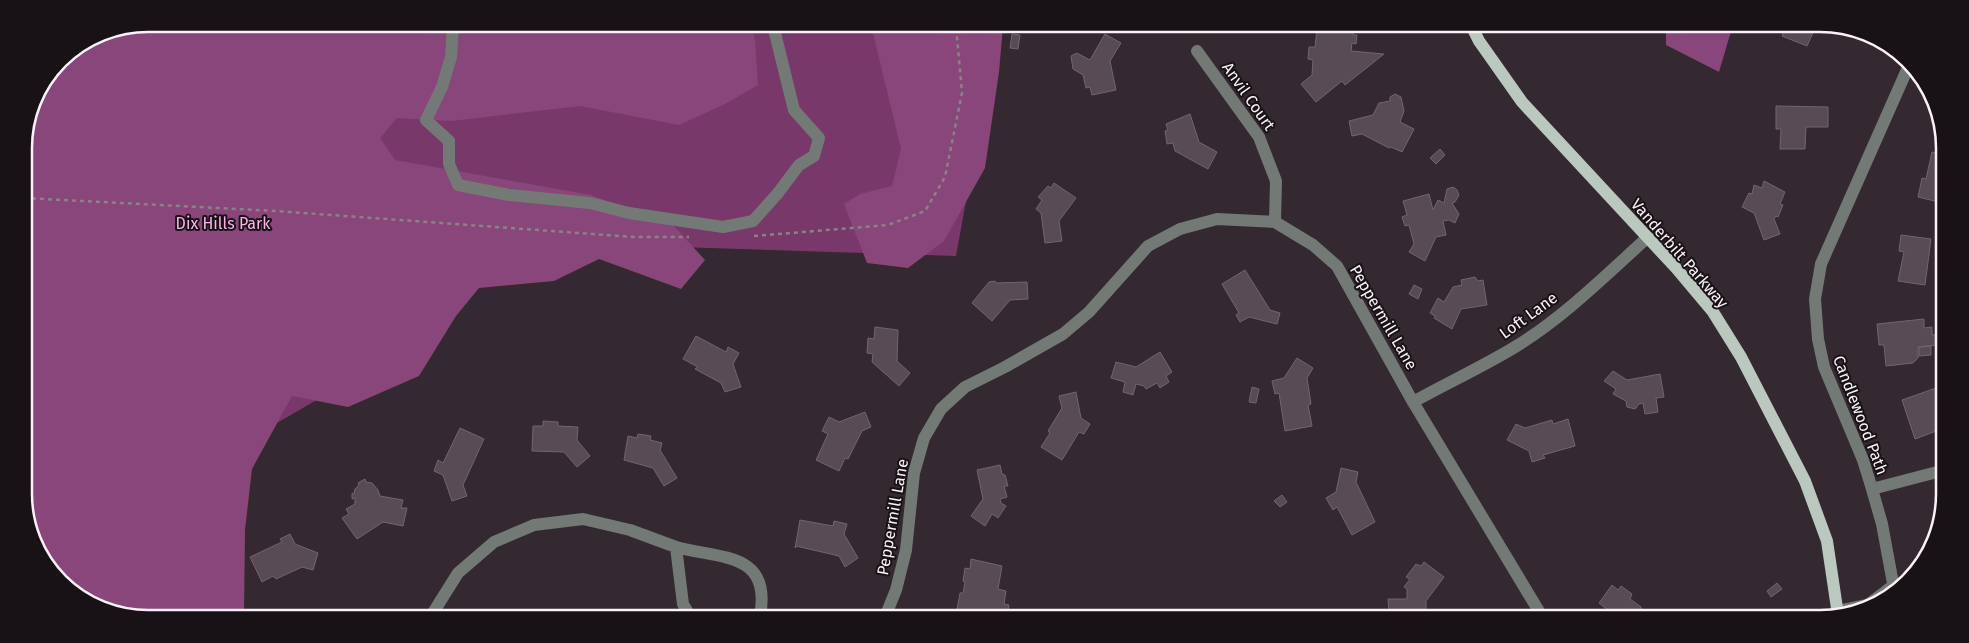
<svg xmlns="http://www.w3.org/2000/svg" width="1969" height="643" font-family="'Fira Sans',sans-serif">
<rect width="100%" height="100%" fill="#342831"/>
<path fill="#78396a" d="M148,24L998,26L956,256L463,240L353,379L97,527L24,140L36,93L60,60L101,33Z"/>
<path fill="#89467b" d="M174,24L751,25L755,40L758,85L725,104L679,125L580,106L451,121L397,118L380,138L395,160L591,195L673,225L705,260L681,289L599,259L554,281L479,288L456,316L419,376L348,407L292,396L252,469L245,530L244,615H116L55,577L26,519L24,140L36,93L60,60L101,33L114,31L157,32Z
M875,26H1003L999,72L985,168L944,241L908,268L867,263L844,204L860,194L892,186L901,149L873,33Z
M1666,28H1732L1719,72L1666,45Z"/>
<path fill="#594b55" stroke="#73646f" d="M1785,28H1815L1807,46L1782,36Z
M1317,29L1353,32V35H1357L1356,44L1352,43L1351,51L1384,54L1345,85L1342,81L1316,102L1301,84L1312,75L1313,60L1308,59L1309,47H1315Z
M1012,34L1020,35L1018,49L1010,48Z
M1105,34L1121,43L1110,61L1116,90L1092,95L1090,87L1086,88L1083,75L1073,69L1071,56L1077,53L1090,60Z
M1395,94L1401,97L1404,111L1400,122L1414,129L1402,152L1391,147L1389,148L1362,134L1352,136L1349,121L1373,115L1379,103L1390,101V97Z
M1776,106L1828,107V127H1806L1805,149H1780L1781,129H1776Z
M1190,114L1199,142L1217,152L1208,169L1175,151L1173,143L1167,144L1165,131L1168,130L1166,124Z
M1440,149L1445,155L1436,164L1430,158Z
M1932,152L1943,154V203L1918,197L1922,178L1926,179Z
M1764,181L1785,192L1780,204L1783,205L1778,217L1776,216L1774,219L1780,234L1764,240L1754,213L1742,207L1749,193L1752,194L1754,185L1762,188Z
M1054,183L1076,198L1059,221L1062,241L1045,243L1041,213L1036,209L1042,200L1038,197L1048,186L1051,188Z
M1453,187L1457,190L1459,195L1455,202L1452,203L1459,214L1455,223L1449,220L1443,221L1446,235L1436,237L1425,261L1409,252L1414,244L1409,225L1405,226L1402,217L1407,215L1403,201L1429,194L1433,210L1438,200L1444,203L1447,189Z
M1901,235L1931,239L1925,285L1898,281L1904,252L1899,251Z
M1245,270L1270,310L1280,313L1277,324L1249,317L1240,322L1236,315L1239,313L1222,284Z
M1475,277L1478,281L1483,280L1487,305L1461,309L1452,329L1434,318L1435,316L1430,313L1438,298L1444,302L1453,287L1462,285L1461,280Z
M995,281L996,283L1027,282L1028,299L1010,300L992,321L972,303L989,282Z
M1414,285L1422,289L1418,299L1409,294Z
M1924,319V328L1932,327V335L1938,334L1939,345L1918,347V358L1913,363L1886,366L1884,345H1879L1877,324Z
M875,327L898,330L897,361L910,373L899,386L872,362L873,354L867,353L868,338L874,339Z
M696,336L726,352L728,347L739,353L733,364L741,387L725,392L721,383L695,369L698,367L683,359Z
M1931,346V355L1919,356V347Z
M1160,352L1172,372L1166,376L1169,382L1160,388L1157,383L1146,389L1144,386L1136,384L1133,395L1123,392L1125,382L1111,378L1116,362L1136,367Z
M1297,358L1313,368L1307,378L1311,404L1308,405L1312,426L1285,431L1279,393L1275,394L1272,381L1284,378Z
M1613,371L1627,380L1660,374L1664,397L1656,398L1658,412L1645,414L1643,403L1639,404L1635,409L1627,407L1626,401L1613,394L1616,389L1604,381Z
M1252,387L1259,389L1256,403L1249,402Z
M1936,388L1942,404L1941,427L1938,428L1939,430L1915,439L1902,400Z
M1076,392L1081,418L1090,424L1084,434L1079,432L1062,460L1041,447L1050,433L1048,431L1062,408L1059,396Z
M865,412L871,427L862,431L848,459L845,458L839,471L816,460L828,434L822,431L829,417L839,422Z
M1568,419L1575,446L1543,455L1545,458L1532,462L1529,451L1507,440L1516,424L1525,428L1552,420L1553,424Z
M543,421L558,422V426L578,427L577,440L590,456L577,467L564,452L532,451L533,426H543Z
M460,428L484,439L463,485L467,496L452,501L443,475L434,471L438,460L443,463Z
M638,434L651,436L650,440L662,443L660,450L677,478L664,486L653,468L624,460L628,436L637,438Z
M1000,465L1002,474L1005,475L1008,486H1004L1007,497L1000,499L1001,503L1006,506L998,518L992,514L985,526L971,516L983,499L977,470Z
M1341,468L1358,472L1356,482L1375,522L1352,535L1337,507L1333,510L1326,498L1336,492Z
M365,479L366,482L372,483L378,490L380,496L403,500L401,508H407L403,526L383,522L357,539L342,518L349,514L346,509L355,504V498L352,499V493L354,494L355,489L359,485L358,483Z
M1282,495L1287,502L1280,507L1274,501Z
M800,520L833,526L834,521L847,524L844,534L858,558L845,567L839,556L796,546L795,548Z
M290,534L295,544L318,553L313,570L302,567L276,579L273,576L262,582L250,557L282,542L280,539Z
M971,559L1002,566L998,589L1006,591L1004,604L1009,605L1007,615L985,611V614L957,609L960,593H963L965,582L963,581L965,568L970,569Z
M1424,562L1444,577L1426,601V618H1408L1407,614L1389,615L1388,599H1407V589L1404,587L1410,579L1406,577L1416,564L1421,566Z
M1777,583L1782,589L1771,597L1767,591Z
M1612,585L1618,590L1621,586L1632,594L1630,599L1641,607L1642,619H1619L1599,603Z
M1322,610L1330,618H1314Z
M620,611L636,616H619Z"/>
<g fill="none" stroke-linecap="round" stroke-linejoin="round">
<path stroke="#8b8188" stroke-width="2.5" stroke-dasharray="4 4" stroke-linecap="butt" d="M24,198L276,211L634,237H689
M754,236L888,225L925,211L945,177L962,93L956,26"/>
<path stroke="#737a75" stroke-width="12" d="M453,25L451,57L442,87L426,120L449,141V164L458,185L509,195L590,203L629,213L723,227L753,221L778,193L799,165L814,156L819,138L794,110L773,25
M1197,51L1259,137L1276,181L1275,222
M1413,402C1447,383 1482,367 1515,347C1564,317 1606,275 1648,237
M1872,489L1941,471
M1895,594L1882,524L1872,489L1863,460L1824,367L1818,339L1815,299L1821,264L1910,63
M1869,604L1894,585
M1838,611L1867,605
M431,616L458,573L494,542L534,525L583,519L630,530L676,547
M690,616L683,604L676,547C719,559 772,551 760,616
M885,617L896,590L906,550L914,473L924,438L941,409L965,387L1005,367L1063,334L1089,312L1148,246L1180,229L1217,219L1275,222L1313,245L1337,266L1413,402L1543,618"/>
<path stroke="#bac8bf" stroke-width="12" d="M1472,27L1479,41L1522,102L1676,268L1713,312L1741,357L1805,481L1827,541L1838,615"/>
</g>
<g text-anchor="middle" stroke-width="4" stroke-linejoin="round" paint-order="stroke">
<g font-size="16" fill="#faf2f7" stroke="#181216">
<text transform="translate(1249 96) rotate(55)" y="6">Anvil Court</text>
<text transform="translate(1680 253) rotate(49)" y="6">Vanderbilt Parkway</text>
<text transform="translate(1528 315) rotate(-36)" y="6">Loft Lane</text>
<text transform="translate(1384 317) rotate(60)" y="6">Peppermill Lane</text>
<text transform="translate(1861 415) rotate(69)" y="6">Candlewood Path</text>
<text transform="translate(892 517) rotate(-80)" y="6">Peppermill Lane</text>
</g>
<g font-size="16" fill="#feb1eb" stroke="#181216">
<text x="223" y="229">Dix Hills Park</text>
</g>
</g>
<path d="M0 0H1969V643H0ZM148 32H1820A116 116 0 0 1 1936 148V494A116 116 0 0 1 1820 610H148A116 116 0 0 1 32 494V148A116 116 0 0 1 148 32Z" fill="#181216" fill-rule="evenodd"/>
<path fill="none" stroke="#faf2f7" stroke-width="2.5" d="M148 32H1820A116 116 0 0 1 1936 148V494A116 116 0 0 1 1820 610H148A116 116 0 0 1 32 494V148A116 116 0 0 1 148 32Z"/>
</svg>
